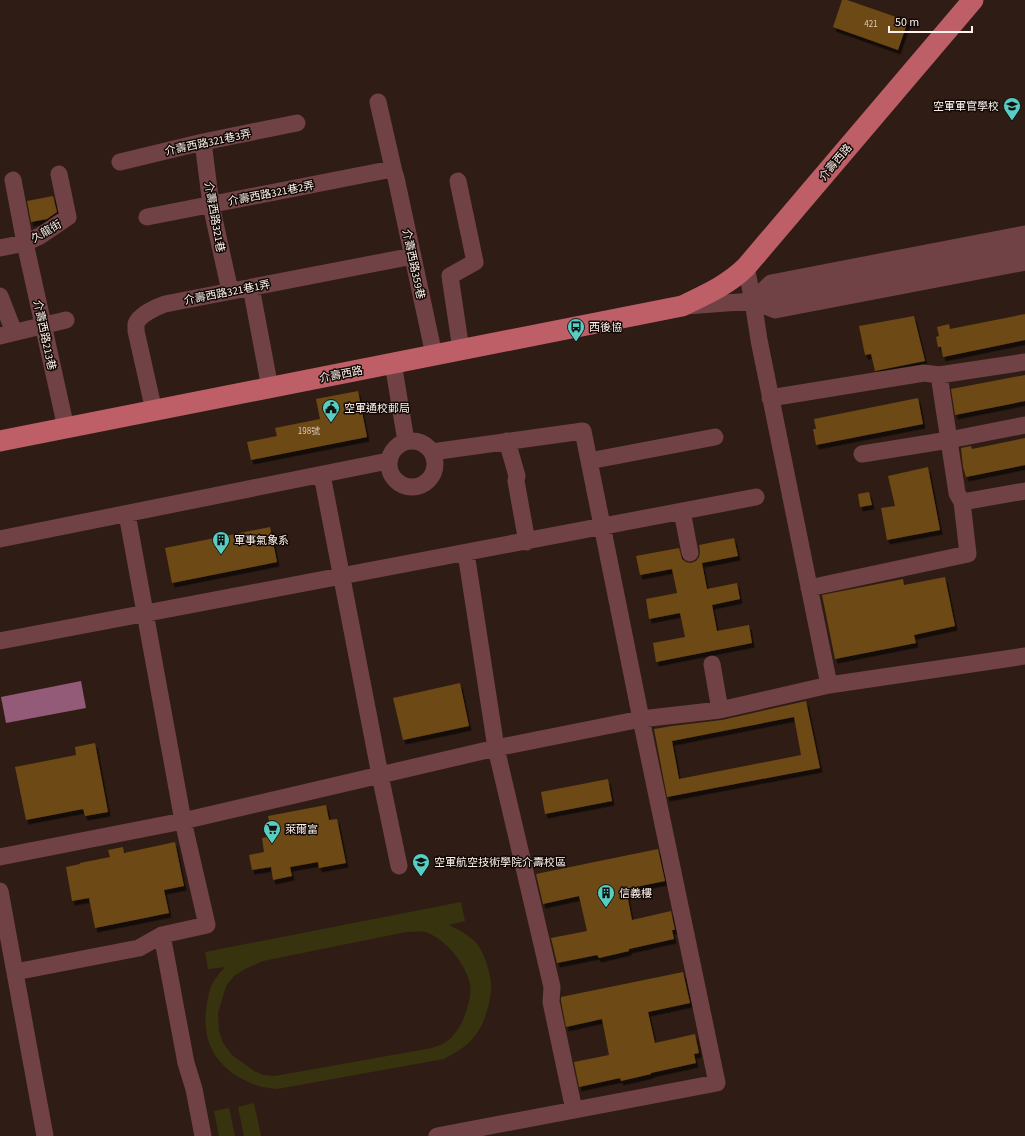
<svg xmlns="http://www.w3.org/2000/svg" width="1025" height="1136" font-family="'Source Sans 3','Noto Sans TC',sans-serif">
<defs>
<filter id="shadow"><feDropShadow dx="2.5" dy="4.5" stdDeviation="0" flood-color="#0009"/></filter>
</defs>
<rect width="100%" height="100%" fill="#2f1d15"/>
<path fill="#38330f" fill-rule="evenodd" d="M461,902L465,921L449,925C459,930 469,935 477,944C485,954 492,977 491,990C490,1003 485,1022 477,1033C469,1045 457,1052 444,1059L277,1089C272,1088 267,1088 262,1087C255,1085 248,1082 242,1079C215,1064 203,1042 206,1011C207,1003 208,994 211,987C214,979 220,973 225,967L208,969L205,952ZM406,932C412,932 419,931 425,932C445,938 466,964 470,984C472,996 467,1010 463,1020C460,1027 452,1039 446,1042C442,1045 436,1046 432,1048L275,1076L264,1075L254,1071L232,1055L223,1043L219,1031L218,1013L226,986L234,976L245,969L263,961Z
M254,1103L261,1136H244L238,1107Z
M229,1108L235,1136H219L214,1111Z"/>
<path fill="#935b78" d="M81,681L86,708L6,723L1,697Z"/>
<path fill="#6d4912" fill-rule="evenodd" filter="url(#shadow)" d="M842,0H847L908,21L898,50L833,27Z
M53,196L57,212L47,219L31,222L27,201Z
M1025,314V340L943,357L941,347H938L936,337L939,336L937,327L949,324L950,329Z
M914,316L925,361L875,371L871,354L865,355L859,326Z
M1025,375V401L955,415L951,389Z
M358,391L367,437L251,460L247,442L277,436L275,428L320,419L316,399Z
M918,398L923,424L816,445L813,429H816L814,419Z
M1025,438V465L966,477L963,467L961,448L971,446L972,449Z
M928,467L940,530L887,540L881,508L895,506L888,476Z
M869,492L872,505L860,507L858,494Z
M270,527L277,562L172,583L165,548Z
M734,538L738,556L702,563L707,589L737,583L740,599L712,605L717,631L749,625L752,643L656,662L653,643L685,637L680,613L649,619L646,599L677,593L672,569L640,575L636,556L679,548L682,559L686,562L691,563L696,561L699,557L700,552L699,545Z
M945,577L955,626L914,635L916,643L835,659L822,595L903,579L904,585Z
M460,683L469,726L403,740L393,698Z
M806,701L820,768L667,797L654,729L672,726L722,720ZM794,717L801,755L679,779L672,741Z
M95,743L108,812L85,816L83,809L26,820L15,767L76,755L75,747Z
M608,779L612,801L545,814L541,792Z
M326,805L329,820L337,819L346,863L319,868L318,862L290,867L292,876L273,880L271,867L252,870L249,855L264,852L262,838L272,836L268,816Z
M175,842L184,886L164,890L169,913L95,928L89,898L72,901L66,867L80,864V863L110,857L108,850L123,847L124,853Z
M658,849L665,881L626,889L632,920L671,911L675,930H672L674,939L629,949V951L599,958L597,955L557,963L551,938L587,931L579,896L543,904L536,874Z
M683,972L690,1003L648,1012L655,1043L695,1034L699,1053L694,1054L696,1063L651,1073V1074L621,1081L620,1078L579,1087L574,1062L609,1055L602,1019L566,1027L561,1001V997Z"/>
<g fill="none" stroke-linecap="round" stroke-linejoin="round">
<path stroke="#714245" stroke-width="17" d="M378,102L394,172L396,178L434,355
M203,142L211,205L230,291
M120,162L203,142L297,123
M13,180L25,243L66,428
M458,181L475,262L450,276L461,350
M147,217L387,170L394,172
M0,248L25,243L40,236L68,217L59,174
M746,267L753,301L759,340L829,685L1025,656
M251,287L270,388
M0,296L14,332
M753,301L771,283L1025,234
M753,301L775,310L1025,262
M686,306L753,301L1025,248
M0,336L66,320
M393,363L406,441
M770,398L924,373L939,375L1025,362
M154,411L136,331C136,330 136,326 136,324C139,315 156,307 165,304L413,256
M389 464a23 23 0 1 1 46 0a23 23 0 1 1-46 0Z
M507,441L517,476L516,481L527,542
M432,452L583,431L641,719L717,1083L437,1136
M862,454L949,440L1025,425
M589,461L715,437
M322,475L380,775L399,866
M962,502L1025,491
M682,511L690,553
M0,539L388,461
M466,553L496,748L552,987L551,1002L574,1110
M809,588L968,554L962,502L957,493L939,375
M0,641L756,497
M712,664L720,710
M0,857L183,821L496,748L641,719L720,710L829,685
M0,891L45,1136
M162,935L186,1063L194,1089L203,1136
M15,972L139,948L162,935L207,925L183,821L127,514"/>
<path stroke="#be5f67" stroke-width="21" d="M0,441L682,306C705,295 728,285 746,267L973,0"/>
</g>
<defs>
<symbol id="university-pin" viewBox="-11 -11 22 30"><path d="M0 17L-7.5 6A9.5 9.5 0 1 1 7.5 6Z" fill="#57cec1" stroke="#110906"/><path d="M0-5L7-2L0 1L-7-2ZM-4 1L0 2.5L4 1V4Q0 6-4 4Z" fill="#111"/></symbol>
<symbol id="bus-pin" viewBox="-11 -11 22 30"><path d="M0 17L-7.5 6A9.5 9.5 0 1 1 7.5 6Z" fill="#57cec1" stroke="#110906"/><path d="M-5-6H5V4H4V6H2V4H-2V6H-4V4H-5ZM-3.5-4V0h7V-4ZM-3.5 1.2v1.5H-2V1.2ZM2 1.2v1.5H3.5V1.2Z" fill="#111"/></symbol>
<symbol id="civic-pin" viewBox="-11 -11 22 30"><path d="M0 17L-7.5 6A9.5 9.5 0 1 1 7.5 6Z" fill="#57cec1" stroke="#110906"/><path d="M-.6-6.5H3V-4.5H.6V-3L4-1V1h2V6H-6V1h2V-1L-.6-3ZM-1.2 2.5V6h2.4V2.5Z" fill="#111"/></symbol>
<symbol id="building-pin" viewBox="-11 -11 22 30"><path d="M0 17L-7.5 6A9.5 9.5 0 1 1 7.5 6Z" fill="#57cec1" stroke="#110906"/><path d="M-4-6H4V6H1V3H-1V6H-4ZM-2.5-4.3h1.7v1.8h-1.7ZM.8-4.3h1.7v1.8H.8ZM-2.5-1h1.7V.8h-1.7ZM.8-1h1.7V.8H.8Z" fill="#111"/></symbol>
<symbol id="supermarket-pin" viewBox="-11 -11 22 30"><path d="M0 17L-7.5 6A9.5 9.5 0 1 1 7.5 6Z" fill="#57cec1" stroke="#110906"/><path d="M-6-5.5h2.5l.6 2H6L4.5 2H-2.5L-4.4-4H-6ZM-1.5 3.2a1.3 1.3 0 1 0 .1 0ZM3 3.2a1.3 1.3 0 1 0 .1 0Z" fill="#111"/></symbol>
</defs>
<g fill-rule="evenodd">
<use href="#university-pin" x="1002" y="96" width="20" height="27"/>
<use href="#bus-pin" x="566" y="317" width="20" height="27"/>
<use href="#civic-pin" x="321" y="398" width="20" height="27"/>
<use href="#building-pin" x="211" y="530" width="20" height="27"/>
<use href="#supermarket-pin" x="262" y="819" width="20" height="27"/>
<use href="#university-pin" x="411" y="852" width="20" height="27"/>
<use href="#building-pin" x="596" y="883" width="20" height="27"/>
</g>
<g text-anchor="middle" stroke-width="3" stroke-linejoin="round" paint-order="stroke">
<g font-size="9" fill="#dac8b6">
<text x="871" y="27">421</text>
<text x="309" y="434">198號</text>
</g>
<g font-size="11" fill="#fff2ec" stroke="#110906" text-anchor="start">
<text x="999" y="110" text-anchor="end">空軍軍官學校</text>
<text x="589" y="331">西後協</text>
<text x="344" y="412">空軍通校郵局</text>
<text x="234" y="544">軍事氣象系</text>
<text x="285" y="833">萊爾富</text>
<text x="434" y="866">空軍航空技術學院介壽校區</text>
<text x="619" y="897">信義樓</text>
</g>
<g font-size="11" fill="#fff2ec" stroke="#110906">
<text transform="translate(208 142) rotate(-12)" y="4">介壽西路321巷3弄</text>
<text transform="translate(835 162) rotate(-50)" y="4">介壽西路</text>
<text transform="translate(271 193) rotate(-11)" y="4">介壽西路321巷2弄</text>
<text transform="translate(215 217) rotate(80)" y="4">介壽西路321巷</text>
<text transform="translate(46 231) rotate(-30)" y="4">久龍街</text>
<text transform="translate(414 264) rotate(78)" y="4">介壽西路359巷</text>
<text transform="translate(227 292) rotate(-11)" y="4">介壽西路321巷1弄</text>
<text transform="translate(45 335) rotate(78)" y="4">介壽西路213巷</text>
<text transform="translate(341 374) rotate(-11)" y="4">介壽西路</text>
</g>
</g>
<path d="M889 26v6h83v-6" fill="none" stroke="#fff2ec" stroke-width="2"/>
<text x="895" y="26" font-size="12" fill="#fff2ec" stroke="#110906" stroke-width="3" paint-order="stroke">50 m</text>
</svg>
